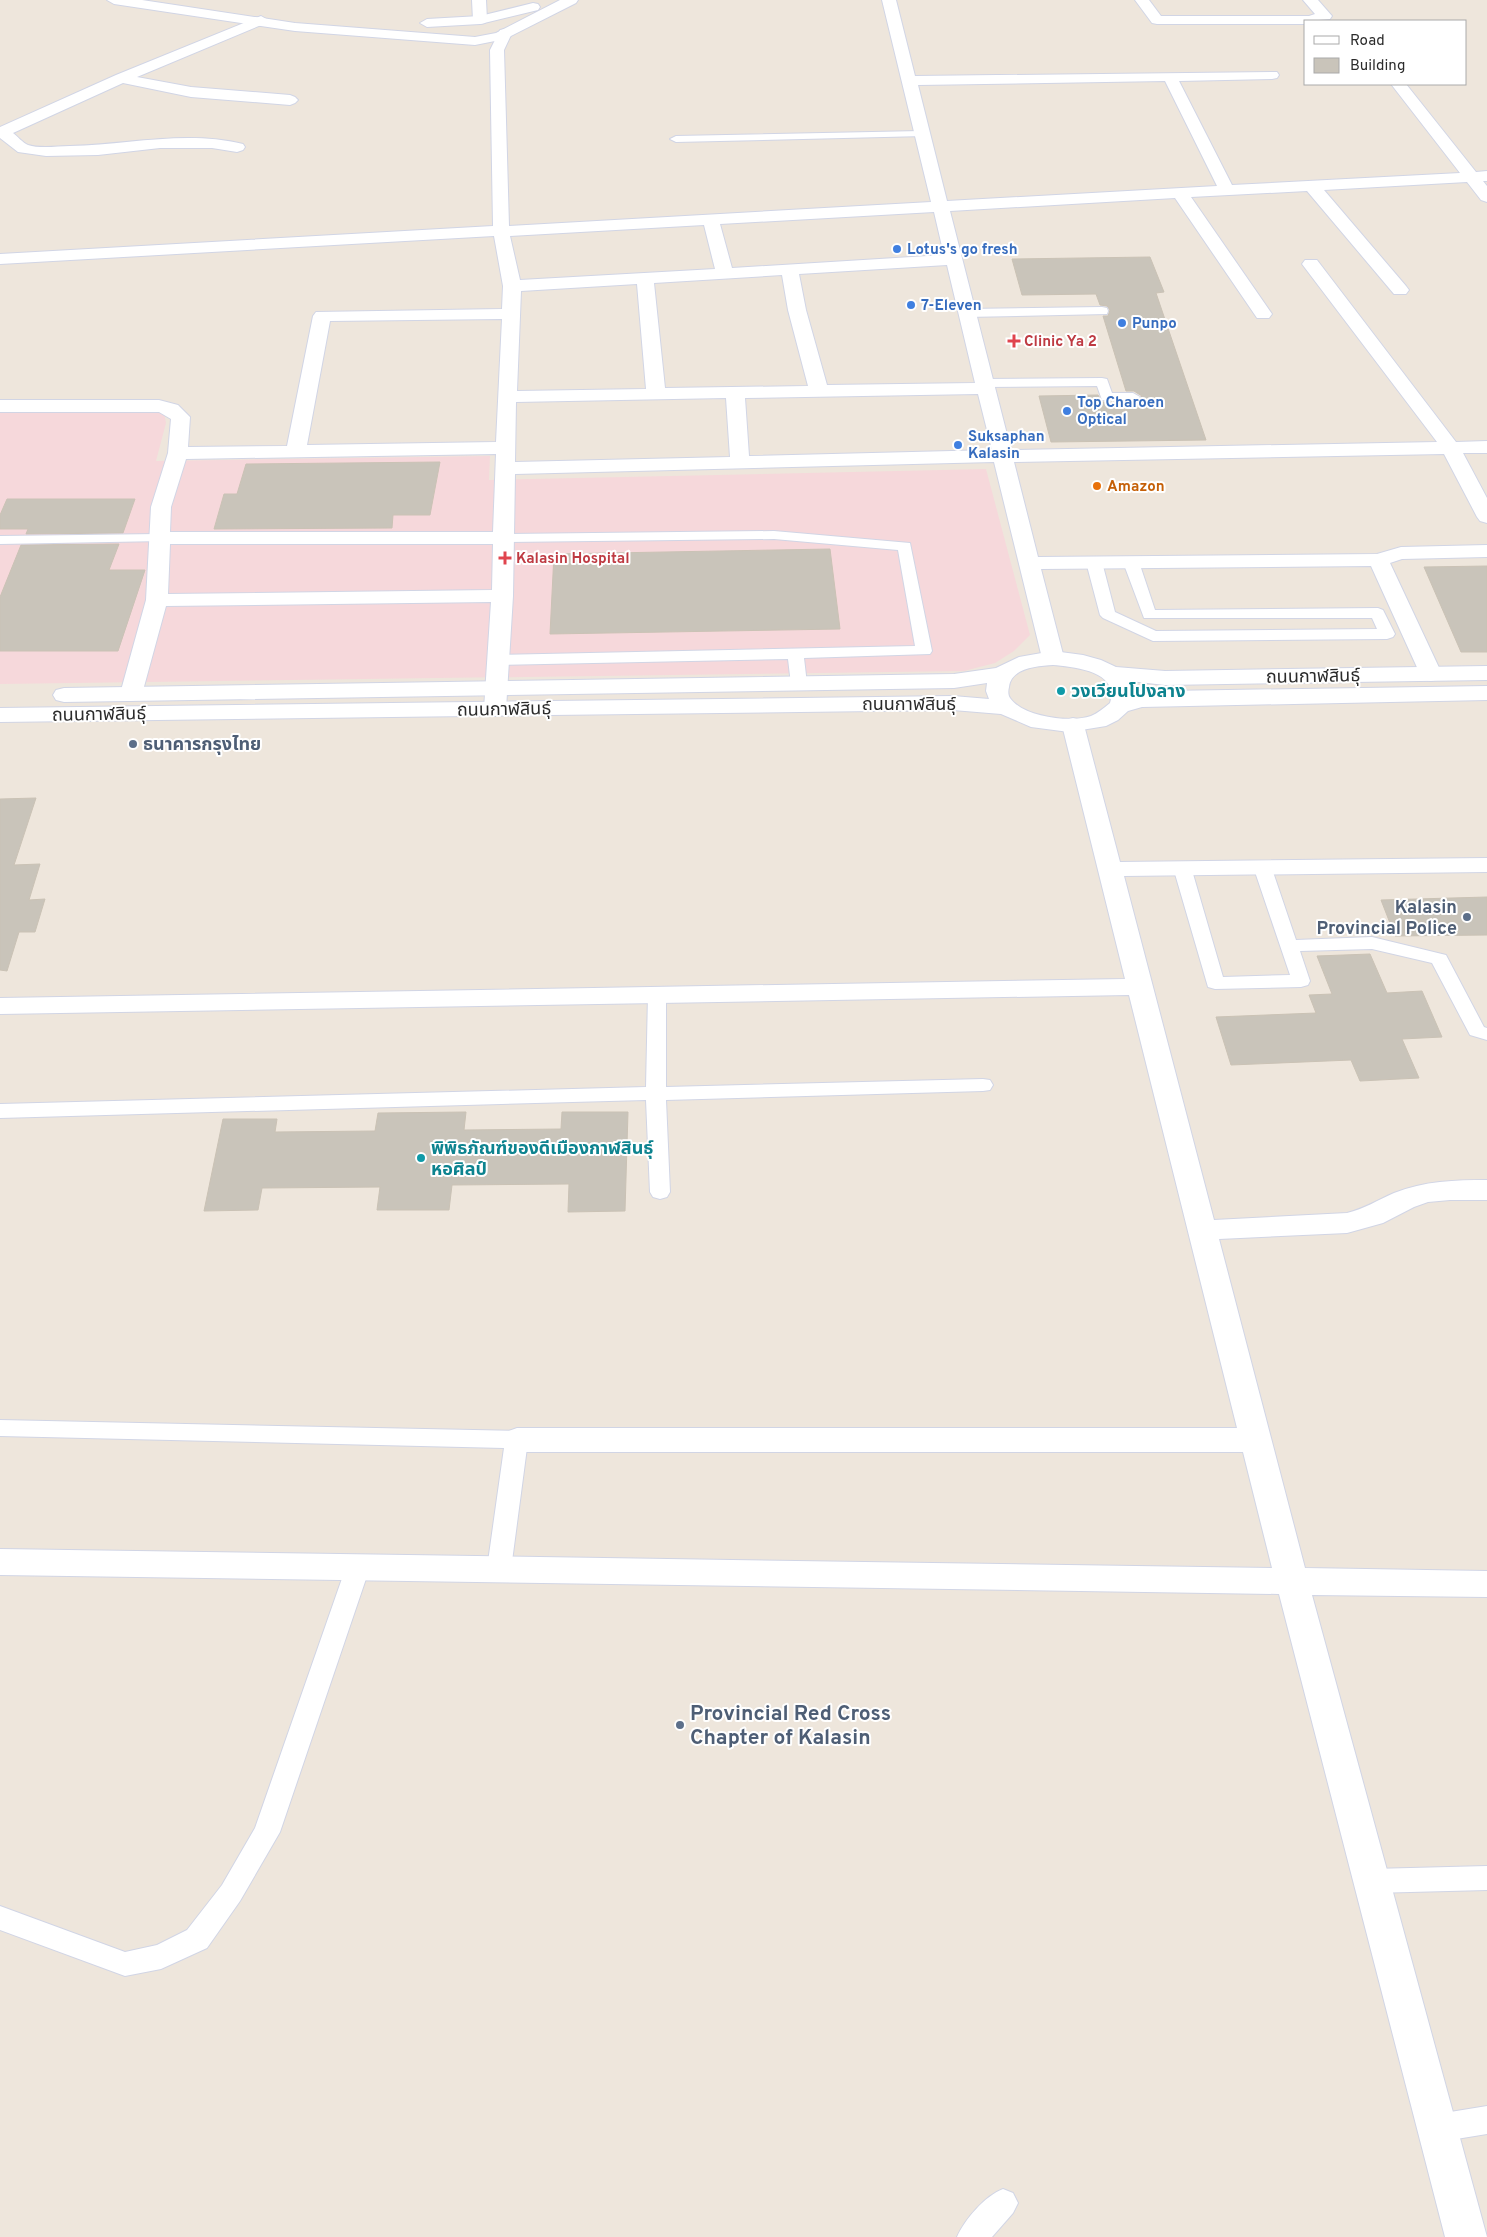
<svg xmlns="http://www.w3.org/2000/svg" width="1487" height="2237" font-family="Overpass,'Noto Sans Thai',sans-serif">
<rect width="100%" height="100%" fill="#eee6dc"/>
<path fill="#f6d8db" d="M0,413H164L166,423L156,461L490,456L489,480L986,469L1030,635L1014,651L995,663L964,671L0,684Z"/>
<path fill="#c9c4ba" stroke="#cac2b5" d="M1150,257L1164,292L1156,293L1206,440L1051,442L1039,396L1098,395L1102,402L1133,403L1142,396L1134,391H1126L1103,316H1108L1110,310L1107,306L1100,305L1096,294L1022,295L1012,259Z
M440,462L430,515H393L392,528L214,529L224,494H237L246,464Z
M7,499H135L123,533L26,534L28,529H0V515Z
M119,544L109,570H145L118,651H0V597L21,545Z
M830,549L840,629L550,634L554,554Z
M1487,566V652H1461L1424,567Z
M36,798L14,865L40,864L29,900L45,899L35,932H19L7,971L0,970V799Z
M1487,897V935L1395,936L1381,900Z
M1370,954L1387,993L1422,991L1442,1037L1402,1039L1419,1078L1360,1081L1351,1060L1231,1065L1216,1017L1316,1013L1309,995L1332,994L1317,956Z
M466,1112L464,1130L561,1129L562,1112H628L625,1211L568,1212L569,1184L452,1185L449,1210H377L380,1187L262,1188L258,1210L204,1211L223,1119H277L275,1132L375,1131L378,1113Z"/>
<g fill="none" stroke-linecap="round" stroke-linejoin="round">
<defs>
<path id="lane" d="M921,131L925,132L927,134L925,136L676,142L670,139L676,136Z
M1102,307L1107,308L1108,311L1107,314L966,317L960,313L966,309Z
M1102,378L1107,379L1112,393H1133L1140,397L1133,401L1102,400L1097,386L984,387L977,383L984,379Z
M774,531L910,543L932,651L930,654L804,658L807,684L805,687H793L791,684L788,659L499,665L493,663L491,660L493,657L499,655L915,646L898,550L774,539L504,542L499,541L497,538L499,535L504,534Z
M159,534L164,535L166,538L164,541L0,544V536Z
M1094,557L1099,559L1102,562L1115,612L1156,631L1377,629L1372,618H1144L1123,562L1126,559H1136L1139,562L1155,610L1378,608L1383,610L1395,634L1393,637L1387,639L1153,641L1103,618L1100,615L1086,562L1089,559Z
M1262,861L1268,862L1271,866L1296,940L1372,937L1446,955L1484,1027L1487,1028V1040L1470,1035L1432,963L1372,949L1300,951L1310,981L1308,985L1301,987L1215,989L1208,987L1173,867L1176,863H1188L1191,867L1223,977L1290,975L1253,866L1256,862Z
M657,989L664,991L666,995V1087L983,1079L990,1080L993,1085L990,1090L983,1091L666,1100L670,1192L667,1197L660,1199L653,1197L650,1192L646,1100L0,1118V1104L646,1087L648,995L650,991Z
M0,1420L517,1431L525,1434L528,1440L511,1569L507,1576L499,1578L491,1576L487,1569L504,1448L0,1436Z
M358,1558L366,1560L370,1567L280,1832L240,1901L207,1948L161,1969L125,1976L0,1930V1906L125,1952L157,1945L187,1930L222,1885L255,1828L346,1567L350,1560Z
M1487,1866V1890L1372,1893L1363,1889L1359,1881L1363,1873L1372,1869Z
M1487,2106V2134L1438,2142L1428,2138L1424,2128L1428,2118L1438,2114Z
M1003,2189L1013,2193L1018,2203L1013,2213L992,2237H957C965,2219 985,2196 1003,2189Z"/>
<path id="street" d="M472,0H486L487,20L485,23L480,24L473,20Z
M882,0H896L915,76L1277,72L1279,75L1277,78L1272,79L1179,81L1232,185L1460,173L1391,84H1406L1476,172L1487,171V181H1483L1487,186V202L1481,200L1467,182L1324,190L1406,286L1409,290L1406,294H1394L1307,191L1191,197L1272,314L1269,318H1257L1175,198L950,211L1011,450L1437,442L1302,264L1305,260H1317L1456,442L1487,441V453H1463L1487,498V523L1480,521L1477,517L1444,454L1014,462L1038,557L1377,554L1401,547L1487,545V557L1402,559L1390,563L1442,674L1439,679L1431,681L1423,679L1420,674L1371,566L1041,569L1064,658L1061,663L1053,665L1045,663L1042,658L994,462L515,474L513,596L506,709L503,714L495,716L487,714L484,709L491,602L166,606L142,694L139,699L131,701L123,699L120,694L146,600L151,507L168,453L171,419L159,412H0V400H159L178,405L190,417L188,447L287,446L313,316L316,312L502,309L503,286L494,236L0,264V254L493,226L490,50L500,30L505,29L512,33L504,50L509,226L931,202ZM1165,81L1217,186L947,201L918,85ZM934,212L944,255L732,268L720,224ZM704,225L715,269L520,280L510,236ZM947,265L975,383L827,385L806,310L799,274ZM782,275L788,310L808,386L665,388L654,283ZM637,284L646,389L517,391L521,291ZM502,319L496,442L307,445L330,321ZM978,394L992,450L749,456L745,398ZM726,398L730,457L515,462L516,402ZM496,454L493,532H170L171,507L186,459ZM170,544H493L492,590L168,594Z
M1135,0H1149L1161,16H1309L1315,14L1303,0H1318L1332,16L1330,19L1306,21V24H1157L1152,23Z
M261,16L268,20L266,23L137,77L191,87L290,95L295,97L298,100L295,103L290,105L191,97L123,83L13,133C17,136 23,143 28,145C40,149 58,146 70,146C127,145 186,130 243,144L245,147L243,150L237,152L212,148H160L98,155L46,156L18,152L0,138V127L116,75Z
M1073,718L1081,720L1084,725L1120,862L1487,858V872L1124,876L1214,1220L1347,1213C1364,1209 1378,1200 1394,1193C1424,1181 1455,1180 1487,1180V1200H1450L1428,1202L1414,1207L1383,1223L1347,1233L1219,1239L1305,1568L1487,1571V1597L1312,1595L1487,2237H1445L1279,1594L0,1575V1549L1272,1568L1243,1452H517L506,1448L501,1440L506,1432L517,1428H1237L1129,995L0,1014V998L1125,979L1062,725L1065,720Z"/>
<path id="secondary" d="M107,0H142L295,23L475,37L496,33L560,0H578L576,3L505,39L475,45L295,31L114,4Z
M533,3L538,4L540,7L538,10L480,24L427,27L420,23L427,19L480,16Z
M1053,651L1083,655L1101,660L1116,667L1165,671L1487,666V680L1165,685L1130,681L1134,695L1167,691L1487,686V700L1142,707L1128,711L1118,720L1106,726L1069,732L1031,727L1001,714L953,710L0,722V708L953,696L989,699L986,691L987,683L954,688L64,702L56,700L53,695L56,690L64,688L954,674L996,668L1019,657ZM1053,665C1074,667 1120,671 1110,703C1104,708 1098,713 1091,716C1071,723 1023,717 1010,698C1008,695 1008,691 1009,687C1011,668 1037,666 1053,665Z"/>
</defs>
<use href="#lane" stroke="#d1d5e5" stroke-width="2"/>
<use href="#street" stroke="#d1d5e5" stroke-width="2"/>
<use href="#secondary" stroke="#d1d5e5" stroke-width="2"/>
<use href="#lane" fill="#fff" fill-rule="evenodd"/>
<use href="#street" fill="#fff" fill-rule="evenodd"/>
<use href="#secondary" fill="#fff" fill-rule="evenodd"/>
</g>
<g fill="#3f7fe0" stroke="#fff" stroke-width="2">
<circle cx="897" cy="249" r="5"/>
<circle cx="911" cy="305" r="5"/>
<circle cx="1122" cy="323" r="5"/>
<circle cx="1067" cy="411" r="5"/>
<circle cx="958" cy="445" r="5"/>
</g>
<g fill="#e0444e" stroke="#fff" stroke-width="2">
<path d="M1011.5 333.5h5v5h5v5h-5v5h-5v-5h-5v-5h5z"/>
<path d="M502.5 550.5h5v5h5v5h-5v5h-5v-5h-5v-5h5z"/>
</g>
<circle fill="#e8710a" stroke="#fff" stroke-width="2" cx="1097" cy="486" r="5"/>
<g fill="#0f9aa8" stroke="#fff" stroke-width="2">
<circle cx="1061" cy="691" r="5"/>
<circle cx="421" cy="1158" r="5"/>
</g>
<g fill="#5c6f8a" stroke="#fff" stroke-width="2">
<circle cx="133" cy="744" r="5"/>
<circle cx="1467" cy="917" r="5"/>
<circle cx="680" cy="1725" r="5"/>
</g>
<g text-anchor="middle" stroke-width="4" stroke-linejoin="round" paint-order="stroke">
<g font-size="15" font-weight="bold" fill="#366cbe" stroke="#fff" text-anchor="start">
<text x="907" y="254">Lotus's go fresh</text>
<text x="921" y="310">7-Eleven</text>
<text x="1132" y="328">Punpo</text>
<text x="1077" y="407">Top Charoen<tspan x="1077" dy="17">Optical</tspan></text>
<text x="968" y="441">Suksaphan<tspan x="968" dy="17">Kalasin</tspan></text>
</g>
<g font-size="15" font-weight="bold" fill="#be3a42" stroke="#fff" text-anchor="start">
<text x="1024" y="346">Clinic Ya 2</text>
<text x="516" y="563">Kalasin Hospital</text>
</g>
<g font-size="15" font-weight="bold" fill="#c56008" stroke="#fff" text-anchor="start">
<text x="1107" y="491">Amazon</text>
</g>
<g font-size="18" fill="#2b2b2b" stroke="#fff">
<text transform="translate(1313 676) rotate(-1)" y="6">ถนนกาฬสินธุ์</text>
<text x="909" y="710">ถนนกาฬสินธุ์</text>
<text transform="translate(504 709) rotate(-1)" y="6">ถนนกาฬสินธุ์</text>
<text transform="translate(99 714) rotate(-1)" y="6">ถนนกาฬสินธุ์</text>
</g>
<g font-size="18" font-weight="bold" fill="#0d838f" stroke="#fff" text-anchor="start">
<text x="1071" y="697">วงเวียนโปงลาง</text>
<text x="431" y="1154">พิพิธภัณฑ์ของดีเมืองกาฬสินธุ์<tspan x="431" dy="21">หอศิลป์</tspan></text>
</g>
<g font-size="18" font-weight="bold" fill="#4e5e75" stroke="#fff" text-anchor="start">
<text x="143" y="750">ธนาคารกรุงไทย</text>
<text x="1457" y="913" text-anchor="end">Kalasin<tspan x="1457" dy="21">Provincial Police</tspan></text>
</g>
<g font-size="21" font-weight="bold" fill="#4e5e75" stroke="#fff" text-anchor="start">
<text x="690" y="1720">Provincial Red Cross<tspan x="690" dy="24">Chapter of Kalasin</tspan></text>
</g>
</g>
<rect x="1304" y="20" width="162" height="65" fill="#ffffff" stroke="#aaaaaa"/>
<rect x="1314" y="36" width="25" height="8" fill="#ffffff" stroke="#aaaaaa"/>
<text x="1350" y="45" font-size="15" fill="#2b2b2b">Road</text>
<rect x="1314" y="58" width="25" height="15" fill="#c9c4ba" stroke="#aaaaaa"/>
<text x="1350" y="70" font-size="15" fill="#2b2b2b">Building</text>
</svg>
